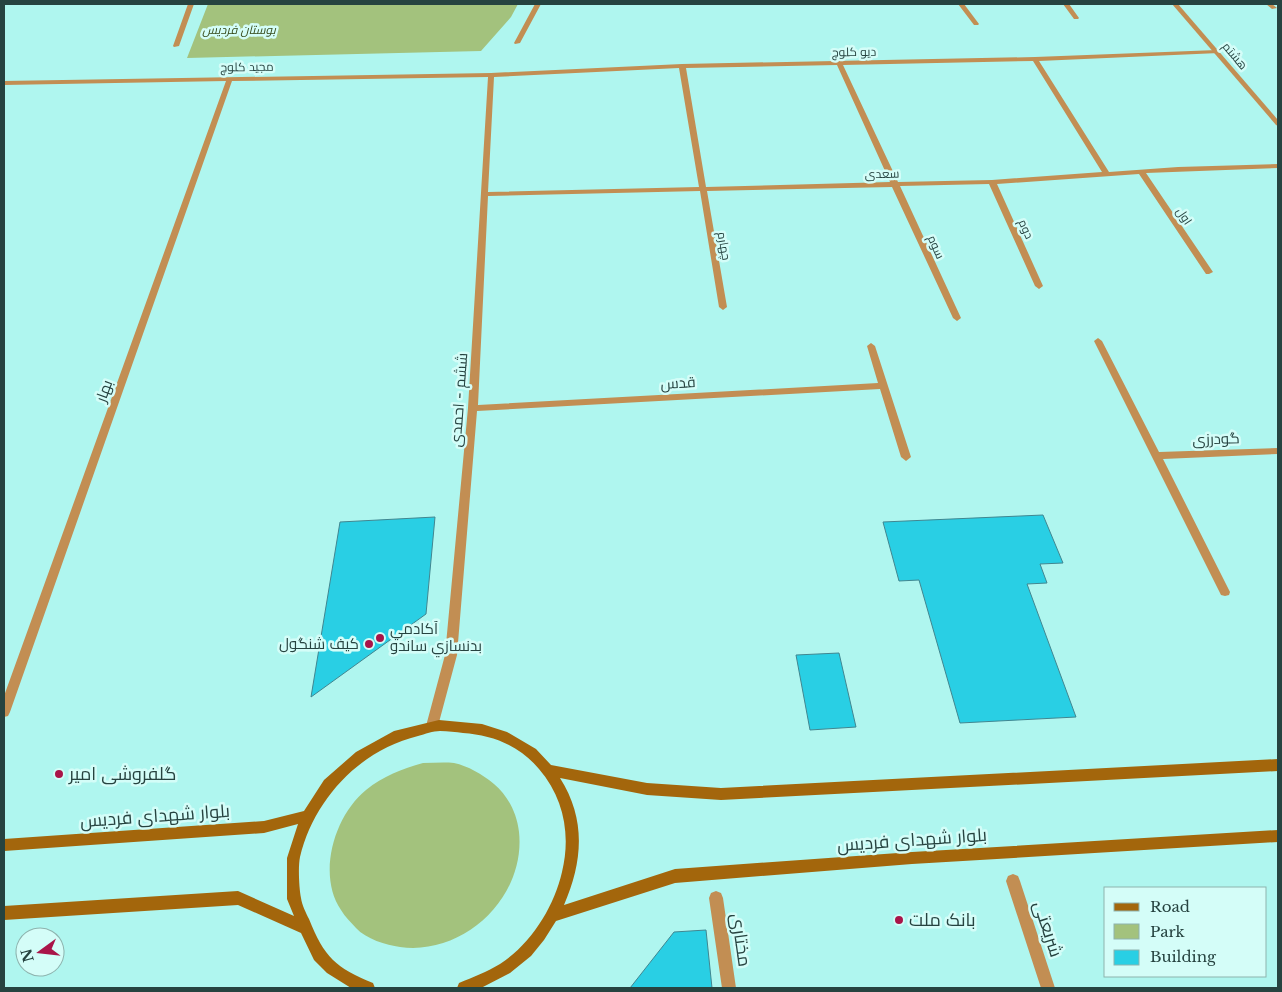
<svg xmlns="http://www.w3.org/2000/svg" width="1282" height="992" font-family="'Libre Baskerville',Cairo,serif">
<rect width="100%" height="100%" fill="#aff6ef"/>
<path fill="#a3c27d" d="M208,4H518L511,17L481,51L187,58Z
M423,763C433,763 444,762 454,763C468,766 482,774 494,784C508,796 517,813 519,832C526,897 464,956 400,947C386,945 366,939 356,928C351,922 345,917 341,910C317,875 334,816 366,790C383,776 402,769 423,763Z"/>
<path fill="#29cfe4" stroke="#418690" d="M1043,515L1063,563L1040,564L1047,583L1027,584L1076,717L960,723L919,580L899,581L883,522Z
M435,517L426,614L311,697L340,522Z
M839,653L856,727L810,730L796,655Z
M706,930L712,988H630L674,932Z"/>
<g fill="none" stroke-linecap="round" stroke-linejoin="round">
<path fill="#c28e53" fill-rule="evenodd" d="M188,4H194L179,46L174,47L173,46Z
M535,4H541L520,43L515,44L514,43Z
M958,4H964L979,24L978,25H974Z
M1063,4H1069L1079,18L1078,19H1074Z
M1266,4H1272L1277,8L1272,9Z
M1217,50L1220,52L1219,53L1039,61L1109,172L1178,167L1278,164V168L1146,173L1213,272L1209,274H1206L1139,174L997,184L1043,286L1039,289L1035,286L989,184L900,186L961,318L957,321L953,318L892,187L707,191L727,307L723,310L719,307L700,191L488,196L478,405L878,383L867,346L871,343L875,346L911,457L906,461L901,457L880,389L477,411L457,655L438,726L436,730L432,731L428,730L426,726L445,655L468,408L488,77L232,81L10,712L8,716L4,717V696L226,81L4,85V81L491,73L682,64L1035,57ZM1033,61L1102,172L992,180L898,182L843,65ZM837,65L890,182L706,187L686,68ZM679,68L699,187L488,192L494,77Z
M1098,338L1102,341L1159,452L1278,448V454L1163,459L1230,592L1229,595L1225,596L1221,595L1094,341Z
M1013,874L1018,876L1020,881L1055,988H1041L1006,881L1008,876Z
M716,891L721,893L723,898L736,988H722L709,898L711,893Z"/>
<path fill="#c28e53" fill-rule="evenodd" d="M1172,4H1178L1278,120V126L1276,125Z"/>
<path fill="#a3660c" fill-rule="evenodd" d="M439,720L482,724L507,732L536,749L551,765L647,783L721,788L1278,759V771L721,800L647,795L560,778C586,819 583,861 564,905L675,869L912,852L1278,830V842L912,864L675,883L556,921L544,940L531,956L510,973L481,988H457L459,983C473,977 487,972 500,964C531,944 554,907 562,872C571,835 564,798 539,769C520,746 493,735 463,733C456,732 448,731 440,731C433,731 425,734 418,736C360,750 314,799 300,857C298,866 299,888 301,898C302,905 306,913 309,919C324,957 336,968 373,983L375,988H351L327,973L314,960L301,933L238,905L4,920V906L238,891L294,916L287,899V858L298,824L264,833L4,851V839L264,821L304,811L324,780L356,752L394,731Z"/>
</g>
<g fill="#a91549" stroke="#d4fdf8" stroke-width="2">
<circle cx="380" cy="638" r="5"/>
<circle cx="369" cy="644" r="5"/>
<circle cx="59" cy="774" r="5"/>
<circle cx="899" cy="920" r="5"/>
</g>
<g text-anchor="middle" stroke-width="5" stroke-linejoin="round" paint-order="stroke">
<g font-size="12" font-style="italic" fill="#374b1b" stroke="#d4fdf8">
<text x="239" y="34">بوستان فردیس</text>
</g>
<g font-size="12" fill="#264340" stroke="#d4fdf8">
<text transform="translate(854 52) rotate(-1)" y="4">دیو کلوچ</text>
<text transform="translate(1235 56) rotate(50)" y="4">هشتم</text>
<text transform="translate(247 67) rotate(-1)" y="4">مجید کلوچ</text>
<text transform="translate(882 174) rotate(-1)" y="4">سعدی</text>
<text transform="translate(1184 216) rotate(56)" y="4">اول</text>
<text transform="translate(1026 229) rotate(66)" y="4">دوم</text>
<text transform="translate(724 246) rotate(80)" y="4">چهارم</text>
<text transform="translate(936 247) rotate(66)" y="4">سوم</text>
</g>
<g font-size="15" fill="#264340" stroke="#d4fdf8">
<text transform="translate(678 383) rotate(-3)" y="5">قدس</text>
<text transform="translate(104 391) rotate(-70)" y="5">بهار</text>
<text transform="translate(459 400) rotate(-86)" y="5">ششم - احمدی</text>
<text transform="translate(1216 439) rotate(-2)" y="5">گودرزی</text>
</g>
<g font-size="15" fill="#264340" stroke="#d4fdf8" text-anchor="start">
<text x="390" y="634">آكادمي<tspan x="390" dy="17">بدنسازي ساندو</tspan></text>
<text x="359" y="649" text-anchor="end">کیف شنگول</text>
</g>
<g font-size="18" fill="#264340" stroke="#d4fdf8" text-anchor="start">
<text x="69" y="780">گلفروشی امیر</text>
<text x="909" y="926">بانک ملت</text>
</g>
<g font-size="18" fill="#264340" stroke="#d4fdf8">
<text transform="translate(155 816) rotate(-4)" y="6">بلوار شهدای فردیس</text>
<text transform="translate(912 840) rotate(-4)" y="6">بلوار شهدای فردیس</text>
<text transform="translate(1048 929) rotate(72)" y="6">شریعتی</text>
<text transform="translate(741 940) rotate(82)" y="6">مختاری</text>
</g>
</g>
<rect width="1282" height="992" fill="none" stroke="#264340" stroke-width="10"/>
<rect x="1104" y="887" width="162" height="90" fill="#d4fdf8" stroke="#8eb3ae"/>
<rect x="1114" y="903" width="25" height="8" fill="#a3660c" stroke="#8eb3ae"/>
<text x="1150" y="912" font-size="15" fill="#264340">Road</text>
<rect x="1114" y="924" width="25" height="15" fill="#a3c27d" stroke="#8eb3ae"/>
<text x="1150" y="937" font-size="15" fill="#264340">Park</text>
<rect x="1114" y="950" width="25" height="15" fill="#29cfe4" stroke="#8eb3ae"/>
<text x="1150" y="962" font-size="15" fill="#264340">Building</text>
<g transform="translate(40 952) rotate(255)"><circle r="24" fill="#d4fdf8" stroke="#8eb3ae"/>
<path d="M0-4L9 19L0 12L-9 19Z" fill="#a91549"/>
<text y="-8" font-size="14" font-weight="bold" text-anchor="middle" fill="#264340">N</text>
</g>
</svg>
